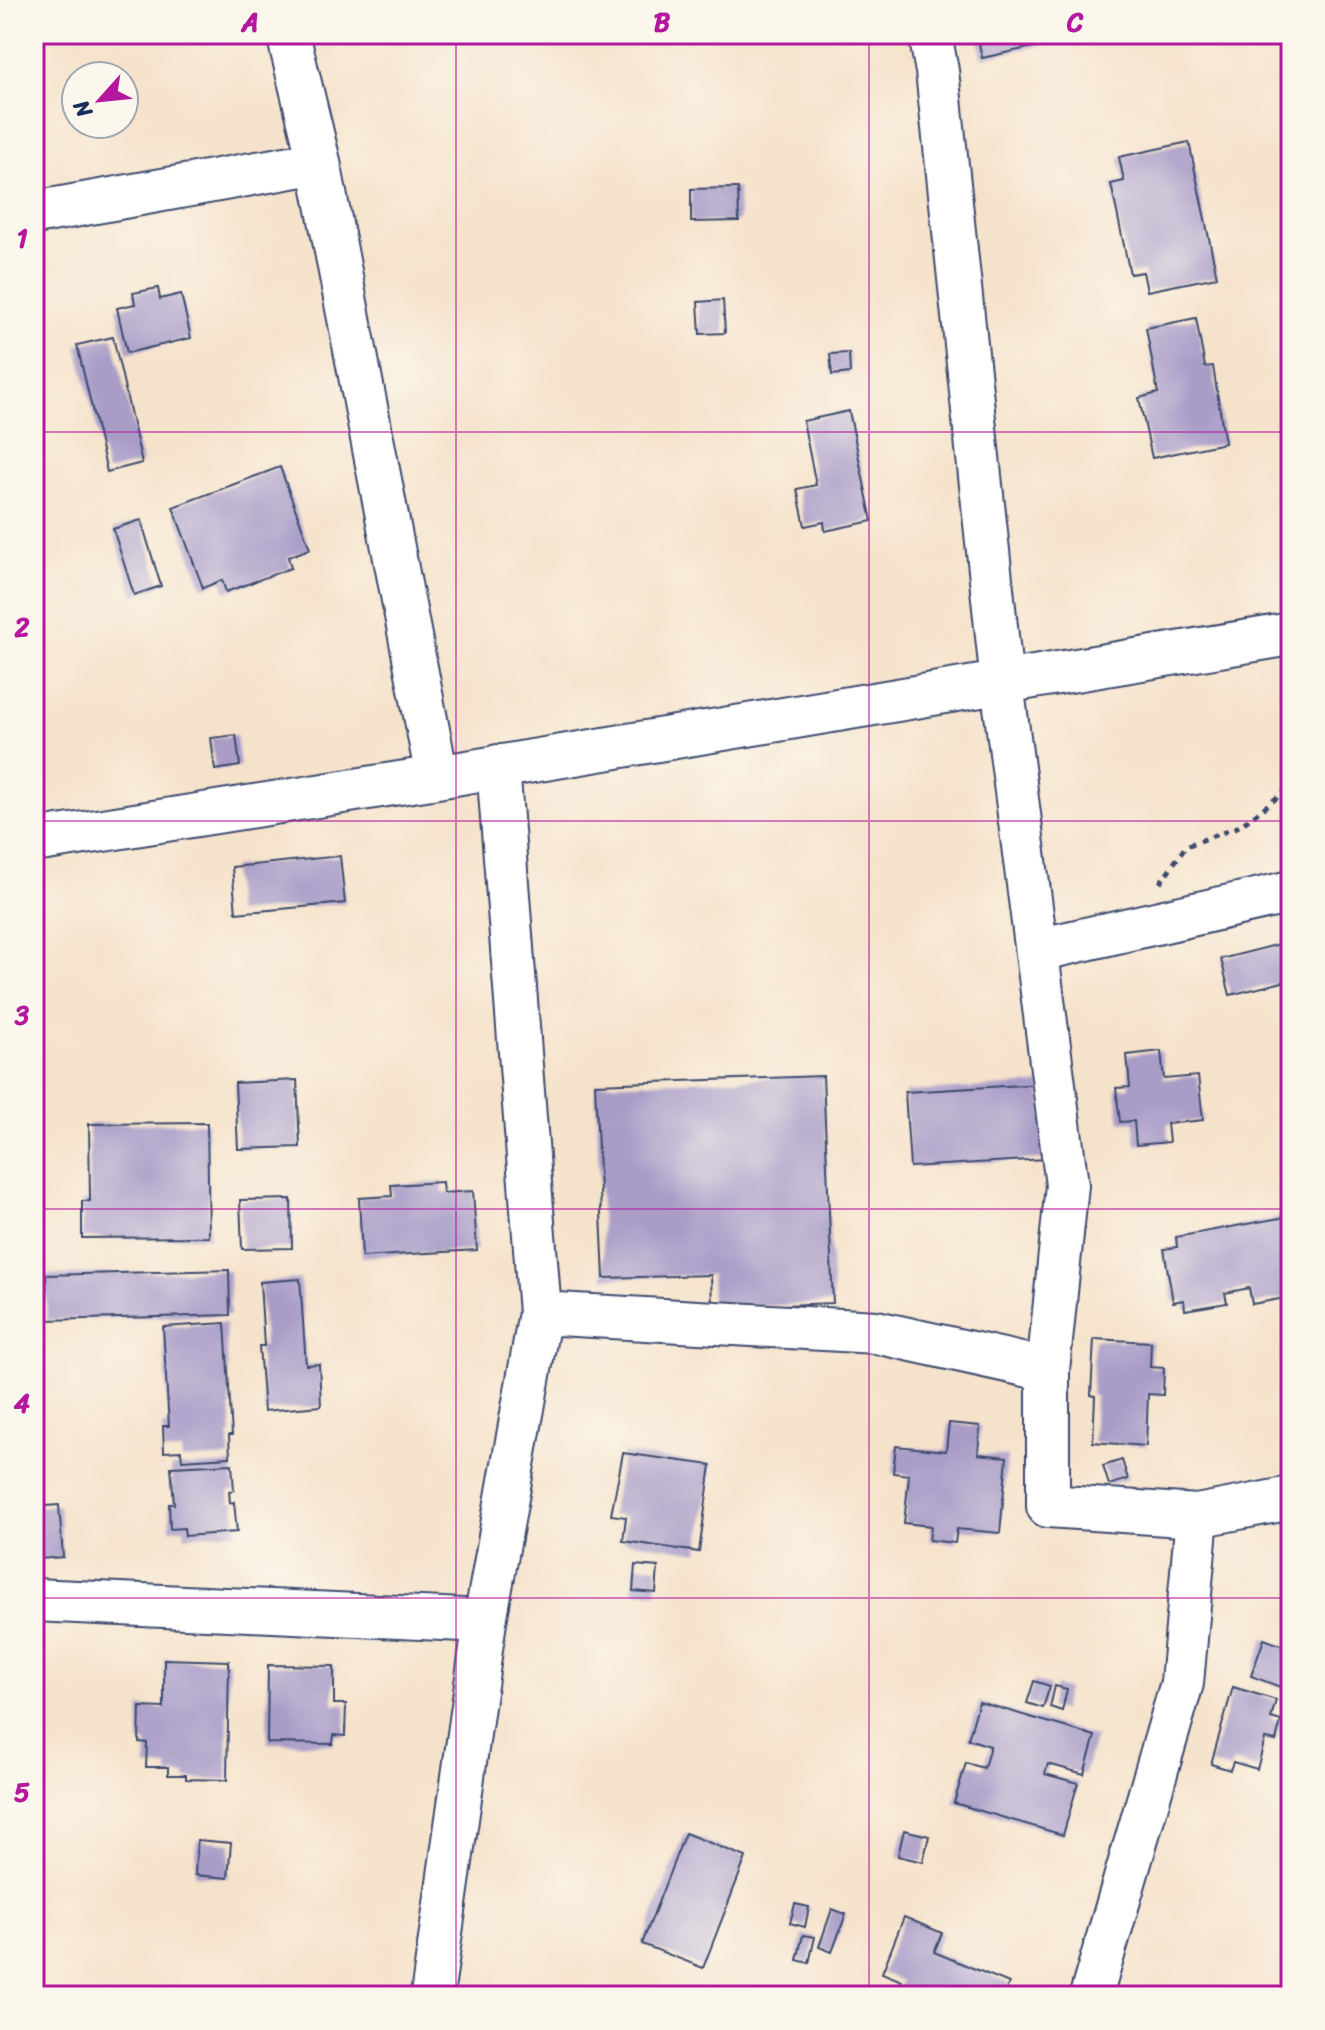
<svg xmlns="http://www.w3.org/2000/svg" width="1325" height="2030" font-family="Sriracha,sans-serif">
<rect width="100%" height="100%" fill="#fbf7ec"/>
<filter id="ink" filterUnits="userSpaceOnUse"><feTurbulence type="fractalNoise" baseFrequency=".0125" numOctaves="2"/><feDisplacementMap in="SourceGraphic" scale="16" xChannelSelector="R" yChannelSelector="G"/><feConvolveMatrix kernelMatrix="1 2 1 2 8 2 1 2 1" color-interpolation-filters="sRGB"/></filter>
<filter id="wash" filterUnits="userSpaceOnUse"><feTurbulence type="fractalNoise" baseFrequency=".006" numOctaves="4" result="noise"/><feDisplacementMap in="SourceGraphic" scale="32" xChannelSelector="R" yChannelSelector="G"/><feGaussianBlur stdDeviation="1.8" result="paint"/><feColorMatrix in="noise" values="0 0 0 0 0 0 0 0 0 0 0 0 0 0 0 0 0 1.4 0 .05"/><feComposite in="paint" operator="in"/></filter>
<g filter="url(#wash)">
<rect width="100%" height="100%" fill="#f5e2ca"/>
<g id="blocks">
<path fill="#a99dc8" d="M977,34H1089V35L982,58Z
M1189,142L1217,277L1147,291L1143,272L1130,274L1111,184L1124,181L1119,157Z
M738,188L739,221L691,222V189Z
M158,288L160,299L181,294L191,338L127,353L117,308L135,304L133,293Z
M723,300L725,333L700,334L698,302Z
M1196,318L1205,367L1213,366L1225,443L1152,458L1139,398L1158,393L1146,328Z
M113,337L142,463L107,472L77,345Z
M849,353L850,373L832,375L830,354Z
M849,411L872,521L825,531L824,522L805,526L797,489L816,485L803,421Z
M280,467L310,549L288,557L291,568L226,592L222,580L203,588L173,507Z
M141,520L161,586L134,595L113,529Z
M236,735L240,766L215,770L211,738Z
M340,856L345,903L236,913L232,867Z
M1284,943L1291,980L1230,995L1221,959Z
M1161,1051L1164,1079L1198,1076L1203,1120L1167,1124L1169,1142L1136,1145L1134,1121L1120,1122L1116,1088L1130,1087L1127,1055Z
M823,1076L833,1303L712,1308L711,1275L604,1278L595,1084Z
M297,1080L300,1147L238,1149L235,1083Z
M1041,1084L1046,1159L910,1167L905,1092Z
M207,1123L209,1237L82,1238V1201H90L89,1124Z
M442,1182L443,1193L473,1191L477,1250L362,1257L359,1198L392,1196L391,1185Z
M291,1199L292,1248L242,1249L240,1200Z
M1291,1216V1297L1252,1304L1249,1288L1225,1293L1227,1303L1185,1310L1184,1300L1173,1302L1164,1249L1177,1247L1176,1237Z
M229,1270L230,1315L47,1320L46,1275Z
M300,1279L306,1365L319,1364L321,1406L264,1411L259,1346H264L260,1282Z
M225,1323L232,1435H229L230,1457L182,1460L181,1451L164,1452L163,1426H169L163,1327Z
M1094,1339L1151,1342L1150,1367L1164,1368L1163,1395L1148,1394L1146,1446L1093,1442L1095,1396L1091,1395Z
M949,1423L980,1426L978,1454L1007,1457L1000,1533L957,1529L955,1543L929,1540L931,1526L904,1523L909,1475L893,1473L896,1446L946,1451Z
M623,1453L711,1465L699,1552L623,1541L626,1517L611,1515Z
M1122,1460L1128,1479L1109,1485L1103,1466Z
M232,1464L234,1490L229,1491L230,1503L234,1502L237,1532L185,1536L184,1528L170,1529L169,1504H174L171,1467Z
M59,1505L63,1557L39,1559L34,1507Z
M635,1565L658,1567L656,1593L633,1591Z
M1264,1639L1291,1649V1691L1251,1676Z
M164,1659L229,1661L227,1780L186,1779V1775H168V1767H146L147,1743L139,1742L140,1707L164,1708Z
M268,1665L334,1666V1704H346L345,1736L334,1735L333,1744L267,1743Z
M34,1674L42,1675L37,1734L34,1733Z
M1034,1681L1050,1686L1043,1708L1027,1703Z
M1055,1686L1067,1689L1062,1711L1050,1707Z
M1233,1687L1276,1700L1271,1718L1281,1721L1276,1741L1265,1739L1257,1769L1233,1762L1230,1770L1211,1764Z
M979,1702L1095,1736L1084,1774L1048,1764L1045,1774L1078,1783L1063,1835L954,1803L966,1763L984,1768L990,1746L968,1739Z
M904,1830L929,1836L923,1862L898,1856Z
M685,1833L746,1857L703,1968L642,1944Z
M197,1840L231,1843L228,1878L195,1875Z
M795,1904L809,1907L805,1927L790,1923Z
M832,1909L846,1914L832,1952L819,1947Z
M904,1917L942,1933L934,1952L1009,1983L1003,1996H896L902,1981L882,1973Z
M803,1935L815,1937L809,1963L797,1960Z"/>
</g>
</g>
<g filter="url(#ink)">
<use href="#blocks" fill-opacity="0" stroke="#3c4a6e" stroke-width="2"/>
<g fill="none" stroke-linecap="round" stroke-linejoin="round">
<defs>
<path id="minor" d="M288,34L319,162L437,777
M930,34L937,71L1002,683L1067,1185L1048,1370V1506L1197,1516L1291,1498
M34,213L319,162
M34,841L437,777L1291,634
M1038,950L1291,892
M540,1313L876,1332L1048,1370
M34,1600L485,1621
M432,1996L485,1621L540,1313L498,766
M1091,1996L1182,1683L1197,1516"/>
</defs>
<use href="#minor" stroke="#3c4a6e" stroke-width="46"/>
<path stroke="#3c4a6e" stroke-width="5" stroke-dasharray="6 6" stroke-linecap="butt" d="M1160,883L1186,846L1240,826L1291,787"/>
<use href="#minor" stroke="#fff" stroke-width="42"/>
</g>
</g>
<path fill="none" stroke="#b5179e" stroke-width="2" stroke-opacity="0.55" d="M456,34V1996M869,34V1996M34,432H1291M34,821H1291M34,1209H1291M34,1598H1291"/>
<rect width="1325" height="2030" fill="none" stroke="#fbf7ec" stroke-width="88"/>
<g transform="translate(100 100) rotate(243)"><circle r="38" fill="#fbf7ec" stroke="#a1a7b3" stroke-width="2"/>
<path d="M0-6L14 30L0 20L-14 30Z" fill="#b5179e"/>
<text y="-12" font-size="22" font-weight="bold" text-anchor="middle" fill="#1b2f5e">N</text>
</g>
<rect x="44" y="44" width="1237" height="1942" fill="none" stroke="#b5179e" stroke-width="3"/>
<g font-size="26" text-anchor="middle" font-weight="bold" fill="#b5179e">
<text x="250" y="31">A</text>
<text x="662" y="31">B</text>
<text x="1075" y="31">C</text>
<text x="22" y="247">1</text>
<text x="22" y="636">2</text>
<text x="22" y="1024">3</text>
<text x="22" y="1412">4</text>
<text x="22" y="1801">5</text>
</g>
</svg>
